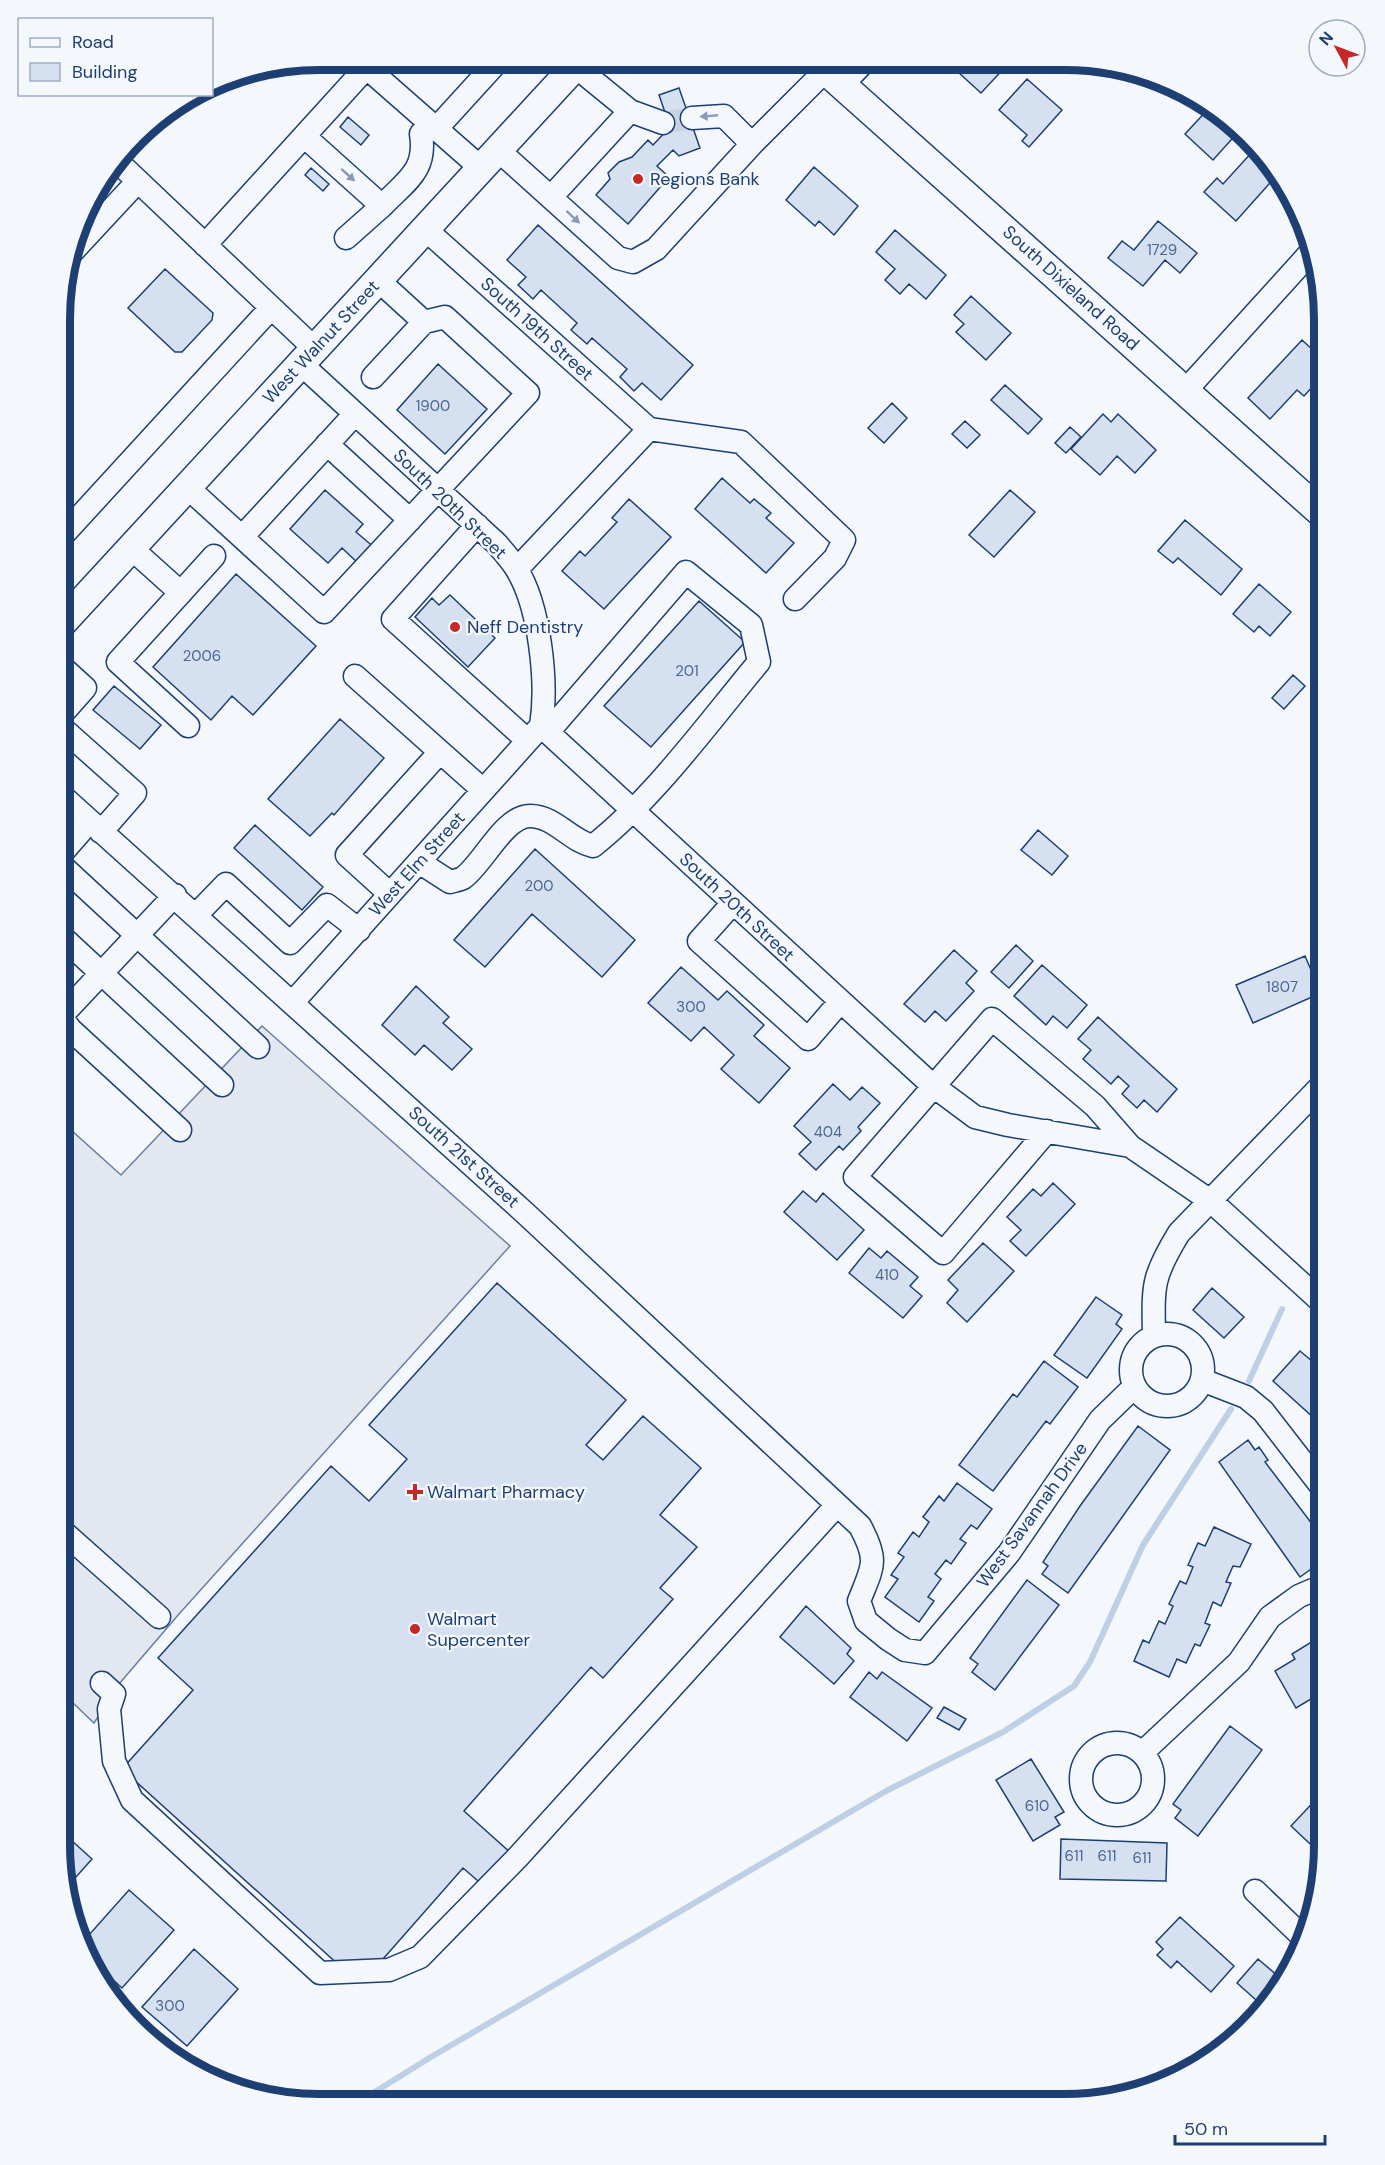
<svg xmlns="http://www.w3.org/2000/svg" width="1385" height="2165" font-family="'DM Sans',sans-serif">
<rect width="100%" height="100%" fill="#f4f7fb"/>
<path fill="#e3e8f0" stroke="#687fa3" stroke-width="1.5" d="M262,1026L510,1246L179,1614L119,1684L94,1723L73,1703H60L61,1121L121,1175Z"/>
<g fill="none" stroke-linecap="round" stroke-linejoin="round">
<path stroke="#bed0e5" stroke-width="6" d="M1249,1381L1282,1309
M357,2103L431,2057L886,1791L1003,1732L1074,1686L1090,1662L1143,1545L1231,1409"/>
</g>
<path fill="#d5e0f0" stroke="#1d3f73" stroke-width="1.5" d="M947,62H1006L1008,64L981,93Z
M1027,79L1062,110L1029,147L1022,141L1027,135L999,110Z
M679,88L700,148L679,156L673,150L657,166L669,177L628,224L596,195L610,179L608,173L619,162L632,157L648,140L653,145L670,127L659,95Z
M1211,106L1240,130L1213,160L1185,134Z
M348,117L369,135L361,145L340,127Z
M1253,151L1278,174L1236,221L1204,192L1217,178L1223,184Z
M814,167L858,206L834,235L819,221L815,226L786,200Z
M311,168L329,184L323,191L305,175Z
M1158,221L1197,253L1180,273L1165,260L1143,286L1108,258L1122,241L1134,250Z
M538,225L693,365L661,400L642,383L634,391L620,377L627,369L592,338L587,344L571,330L577,323L541,290L533,299L518,285L526,277L507,260Z
M895,230L946,275L926,299L909,284L900,294L885,280L895,269L876,252Z
M165,269L213,313L212,320L182,352H175L128,308Z
M971,296L1011,333L986,360L956,332L964,324L954,315Z
M1302,340L1325,361V373L1304,396L1297,390L1270,419L1248,398Z
M438,364L487,409L445,454L397,410Z
M1005,385L1042,419L1028,434L991,400Z
M892,403L907,418L884,443L868,428Z
M1103,414L1111,422L1118,414L1156,450L1135,473L1117,456L1100,475L1071,449Z
M965,421L980,435L967,448L952,434Z
M1070,427L1081,437L1066,453L1055,443Z
M722,478L750,503L754,499L771,513L766,518L794,543L766,573L695,509Z
M325,490L363,524L356,532L375,548L360,565L342,548L328,563L290,529Z
M1010,490L1035,512L994,557L969,535Z
M629,499L671,537L604,609L562,571L580,551L585,556L617,522L612,518Z
M1185,520L1242,569L1221,595L1178,558L1173,563L1158,551Z
M236,574L316,646L253,715L232,696L211,720L153,667Z
M1259,584L1291,612L1270,636L1259,626L1254,632L1233,614Z
M450,595L495,638L468,667L415,617L432,598L439,605Z
M699,601L745,642L651,747L604,706Z
M1325,658V679L1315,670Z
M1293,675L1305,686L1284,709L1272,698Z
M114,686L161,725L140,749L93,710Z
M340,719L384,758L334,815L332,813L310,836L268,799Z
M255,825L323,887L302,910L234,848Z
M1038,830L1068,856L1052,875L1021,850Z
M535,849L635,940L602,977L532,914L485,967L454,940Z
M1016,945L1033,961L1009,988L991,972Z
M954,950L977,971L966,983L974,991L946,1021L935,1011L925,1022L904,1004Z
M1305,956L1321,993L1253,1023L1236,985Z
M1042,965L1087,1005L1067,1028L1053,1016L1046,1025L1014,996Z
M681,967L718,1000L727,991L764,1025L754,1036L790,1068L759,1103L721,1069L734,1055L704,1027L691,1041L648,1003Z
M416,986L449,1017L443,1023L472,1049L452,1070L424,1045L415,1055L382,1025Z
M1098,1017L1177,1089L1157,1112L1144,1100L1137,1108L1122,1094L1129,1086L1118,1076L1111,1084L1083,1059L1091,1050L1078,1039Z
M833,1084L850,1100L862,1087L880,1103L858,1127L861,1131L843,1150L839,1146L816,1170L799,1154L811,1142L794,1126Z
M1325,1146V1172L1312,1160Z
M1053,1183L1075,1204L1026,1256L1010,1241L1021,1230L1007,1217L1033,1189L1041,1196Z
M803,1191L816,1202L823,1193L864,1230L837,1260L784,1212Z
M983,1243L1014,1271L967,1322L947,1303L958,1290L948,1280Z
M869,1248L881,1258L887,1251L918,1277L910,1286L922,1296L903,1318L849,1273Z
M497,1283L626,1400L586,1445L603,1460L643,1416L701,1468L660,1515L697,1547L660,1588L673,1599L603,1678L591,1667L464,1811L513,1855L485,1887L463,1868L376,1967H341L122,1769L193,1690L158,1658L331,1466L369,1501L407,1459L369,1425Z
M1212,1288L1244,1317L1224,1338L1193,1310Z
M1096,1297L1122,1315L1116,1324L1122,1329L1087,1378L1054,1355Z
M1300,1351L1325,1372V1428L1273,1381Z
M1044,1361L1078,1387L1050,1424L1046,1421L993,1491L959,1465L1013,1394L1017,1397Z
M1138,1426L1170,1450L1068,1593L1042,1574L1048,1566L1043,1562L1080,1506Z
M1248,1440L1255,1450L1259,1447L1268,1460L1265,1462L1325,1541V1546L1320,1549L1325,1559L1300,1577L1219,1462Z
M957,1483L992,1509L977,1529L971,1525L960,1539L966,1543L951,1564L946,1560L935,1574L941,1579L928,1597L934,1601L919,1622L885,1597L898,1579L891,1575L904,1557L898,1553L913,1532L919,1537L929,1522L923,1517L939,1496L944,1501Z
M1214,1527L1251,1544L1240,1567L1233,1566L1226,1582L1231,1583L1221,1606L1213,1602L1205,1623L1210,1625L1200,1646L1195,1644L1186,1663L1177,1659L1169,1677L1134,1661L1143,1640L1149,1643L1159,1621L1165,1624L1173,1606L1169,1604L1180,1581L1186,1584L1193,1567L1188,1565L1198,1543L1205,1546Z
M1027,1580L1059,1605L995,1690L972,1672L978,1664L970,1658Z
M806,1606L851,1648L847,1654L854,1661L834,1684L780,1637Z
M1313,1641L1317,1649L1324,1645V1684L1313,1691L1316,1696L1296,1708L1275,1671L1295,1659L1292,1654Z
M869,1672L877,1679L882,1672L932,1708L907,1741L850,1697Z
M944,1707L966,1719L959,1730L937,1718Z
M1230,1726L1262,1750L1198,1836L1175,1818L1181,1810L1173,1804Z
M1031,1759L1064,1812L1055,1817L1060,1825L1033,1841L996,1780Z
M1320,1795L1324,1799V1857L1291,1826Z
M60,1830L92,1859L68,1886L60,1846Z
M1061,1839L1167,1843L1166,1881L1060,1879Z
M129,1890L174,1930L122,1988L86,1955L80,1945Z
M1180,1917L1234,1966L1211,1992L1177,1961L1171,1968L1157,1955L1163,1949L1156,1942Z
M194,1949L238,1989L187,2046L142,2007Z
M1258,1959L1285,1982L1265,2008L1237,1983Z
M218,2075L233,2089L213,2081Z"/>
<g fill="none" stroke-linecap="round" stroke-linejoin="round">
<path stroke="#c9d2e0" stroke-width="22" stroke-dasharray="22 11" stroke-linecap="butt" d="M663,123L692,118"/>
<defs>
<path id="minor" d="M358,60L481,168
M575,66L630,111L663,123
M842,85L864,62
M436,129L498,61
M304,136L382,206C406,181 427,171 421,134L430,123
M752,144L825,71
M498,150L618,258L633,262L656,249L752,144L724,116L692,118
M119,163L315,349
M551,197L630,111
M425,229L649,429
M346,238L382,206
M205,245L365,69
M72,252L138,181
M301,364L496,543C503,551 511,560 516,568C540,606 548,683 541,726
M373,377L424,322
M1186,390L1311,252
M649,429L741,442L844,540L835,558L795,599
M327,444L410,520
M187,487L324,612L528,393L445,317L424,322L378,280
M477,525L393,619L527,740
M62,536L271,308
M242,537L355,414
M131,548L181,593
M517,569L649,429
M355,676L483,790
M62,714L85,688L62,667
M188,726L118,662L214,556
M541,726L932,1085L975,1117L1008,1125L1130,1146L1212,1202L1325,1305
M62,728L135,793L101,832
M61,795L525,1213L860,1526C879,1561 873,1566 859,1601L866,1621L888,1639L905,1650L925,1653L1009,1553L1100,1420L1134,1387
M61,854L89,822
M419,862L450,882C453,881 459,880 463,878C483,864 504,816 530,816C555,816 570,841 593,846C655,797 708,723 759,662L751,625L686,572L548,732
M61,865L258,1047
M390,894L347,855L440,752
M175,895L65,1012L64,1020L70,1029L180,1130
M733,903L699,941L808,1039L840,1002
M196,915L226,884L290,943L327,905L359,930
M61,936L222,1085
M293,1002L541,726
M1047,1131L943,1253L855,1177L992,1019L1095,1106L1130,1146
M1131 1370a36 36 0 1 1 72 0a36 36 0 1 1-72 0Z
M1154,1336C1153,1285 1152,1277 1179,1233L1325,1082
M1202,1380L1246,1397L1263,1411L1325,1491
M60,1529L159,1617
M102,1683L114,1694L109,1709L114,1761L132,1800L320,1973L389,1970L420,1957L517,1858L837,1505
M1081 1779a36 36 0 1 1 72 0a36 36 0 1 1-72 0Z
M1142,1753L1239,1662L1270,1617L1299,1596L1325,1585
M1255,1891L1306,1940"/>
<path id="major" d="M815,61L1325,516
M62,623L580,61"/>
</defs>
<use href="#minor" stroke="#1d3f73" stroke-width="25"/>
<use href="#major" stroke="#1d3f73" stroke-width="31"/>
<use href="#minor" stroke="#f4f7fb" stroke-width="22"/>
<use href="#major" stroke="#f4f7fb" stroke-width="28"/>
</g>
<defs><path id="oneway-solid" d="M-6-.8H1V-3.2L6.5 0L1 3.2V.8H-6Z" transform="scale(1.5)"/></defs>
<g fill="#889bb7">
<use href="#oneway-solid" transform="translate(709 116) rotate(175)"/>
<use href="#oneway-solid" transform="translate(348 175) rotate(42)"/>
<use href="#oneway-solid" transform="translate(573 217) rotate(43)"/>
</g>
<g fill="#c62828" stroke="#f4f7fb" stroke-width="2">
<circle cx="638" cy="179" r="6"/>
<circle cx="455" cy="627" r="6"/>
<path d="M412 1483h6v6h6v6h-6v6h-6v-6h-6v-6h6z"/>
<circle cx="415" cy="1629" r="6"/>
</g>
<g text-anchor="middle" stroke-width="4.5" stroke-linejoin="round" paint-order="stroke">
<g font-size="15" fill="#4b6792">
<text x="1162" y="255">1729</text>
<text x="433" y="411">1900</text>
<text x="202" y="661">2006</text>
<text x="687" y="676">201</text>
<text x="539" y="891">200</text>
<text x="1282" y="992">1807</text>
<text x="691" y="1012">300</text>
<text x="828" y="1137">404</text>
<text x="887" y="1280">410</text>
<text x="1037" y="1811">610</text>
<text x="1074" y="1861">611</text>
<text x="1107" y="1861">611</text>
<text x="1142" y="1863">611</text>
<text x="170" y="2011">300</text>
</g>
<g font-size="18" fill="#1d3f73" stroke="#f4f7fb" text-anchor="start">
<text x="650" y="185">Regions Bank</text>
<text x="467" y="633">Neff Dentistry</text>
<text x="427" y="1498">Walmart Pharmacy</text>
<text x="427" y="1625">Walmart<tspan x="427" dy="21">Supercenter</tspan></text>
</g>
<g font-size="18" fill="#1d3f73" stroke="#f4f7fb">
<text transform="translate(1071 288) rotate(42)" y="6">South Dixieland Road</text>
<text transform="translate(537 329) rotate(42)" y="6">South 19th Street</text>
<text transform="translate(321 342) rotate(-47)" y="6">West Walnut Street</text>
<text transform="translate(450 504) rotate(44)" y="6">South 20th Street</text>
<text transform="translate(417 864) rotate(-48)" y="6">West Elm Street</text>
<text transform="translate(737 907) rotate(43)" y="6">South 20th Street</text>
<text transform="translate(464 1157) rotate(42)" y="6">South 21st Street</text>
<text transform="translate(1032 1515) rotate(-54)" y="6">West Savannah Drive</text>
</g>
</g>
<path d="M0 0H1385V2165H0ZM319 70H1065A249 249 0 0 1 1314 319V1845A249 249 0 0 1 1065 2094H319A249 249 0 0 1 70 1845V319A249 249 0 0 1 319 70Z" fill="#f4f7fb" fill-rule="evenodd"/>
<path fill="none" stroke="#1d3f73" stroke-width="8" d="M319 70H1065A249 249 0 0 1 1314 319V1845A249 249 0 0 1 1065 2094H319A249 249 0 0 1 70 1845V319A249 249 0 0 1 319 70Z"/>
<rect x="18" y="18" width="195" height="78" fill="#f4f7fb" stroke="#9eadc5" stroke-width="1.5"/>
<rect x="30" y="38" width="30" height="9" fill="#f4f7fb" stroke="#9eadc5" stroke-width="1.5"/>
<text x="72" y="48" font-size="18" fill="#1d3f73">Road</text>
<rect x="30" y="63" width="30" height="18" fill="#d5e0f0" stroke="#9eadc5" stroke-width="1.5"/>
<text x="72" y="78" font-size="18" fill="#1d3f73">Building</text>
<g transform="translate(1337 48) rotate(311)"><circle r="28" fill="#f4f7fb" stroke="#9eadc5" stroke-width="1.5"/>
<path d="M0-4.5L10 22L0 15L-10 22Z" fill="#c62828"/>
<text y="-9" font-size="16" font-weight="bold" text-anchor="middle" fill="#1d3f73">N</text>
</g>
<path d="M1175 2135v9h150v-9" fill="none" stroke="#1d3f73" stroke-width="3"/>
<text x="1184" y="2135" font-size="18" fill="#1d3f73" stroke="#f4f7fb" stroke-width="4.5" paint-order="stroke">50 m</text>
</svg>
